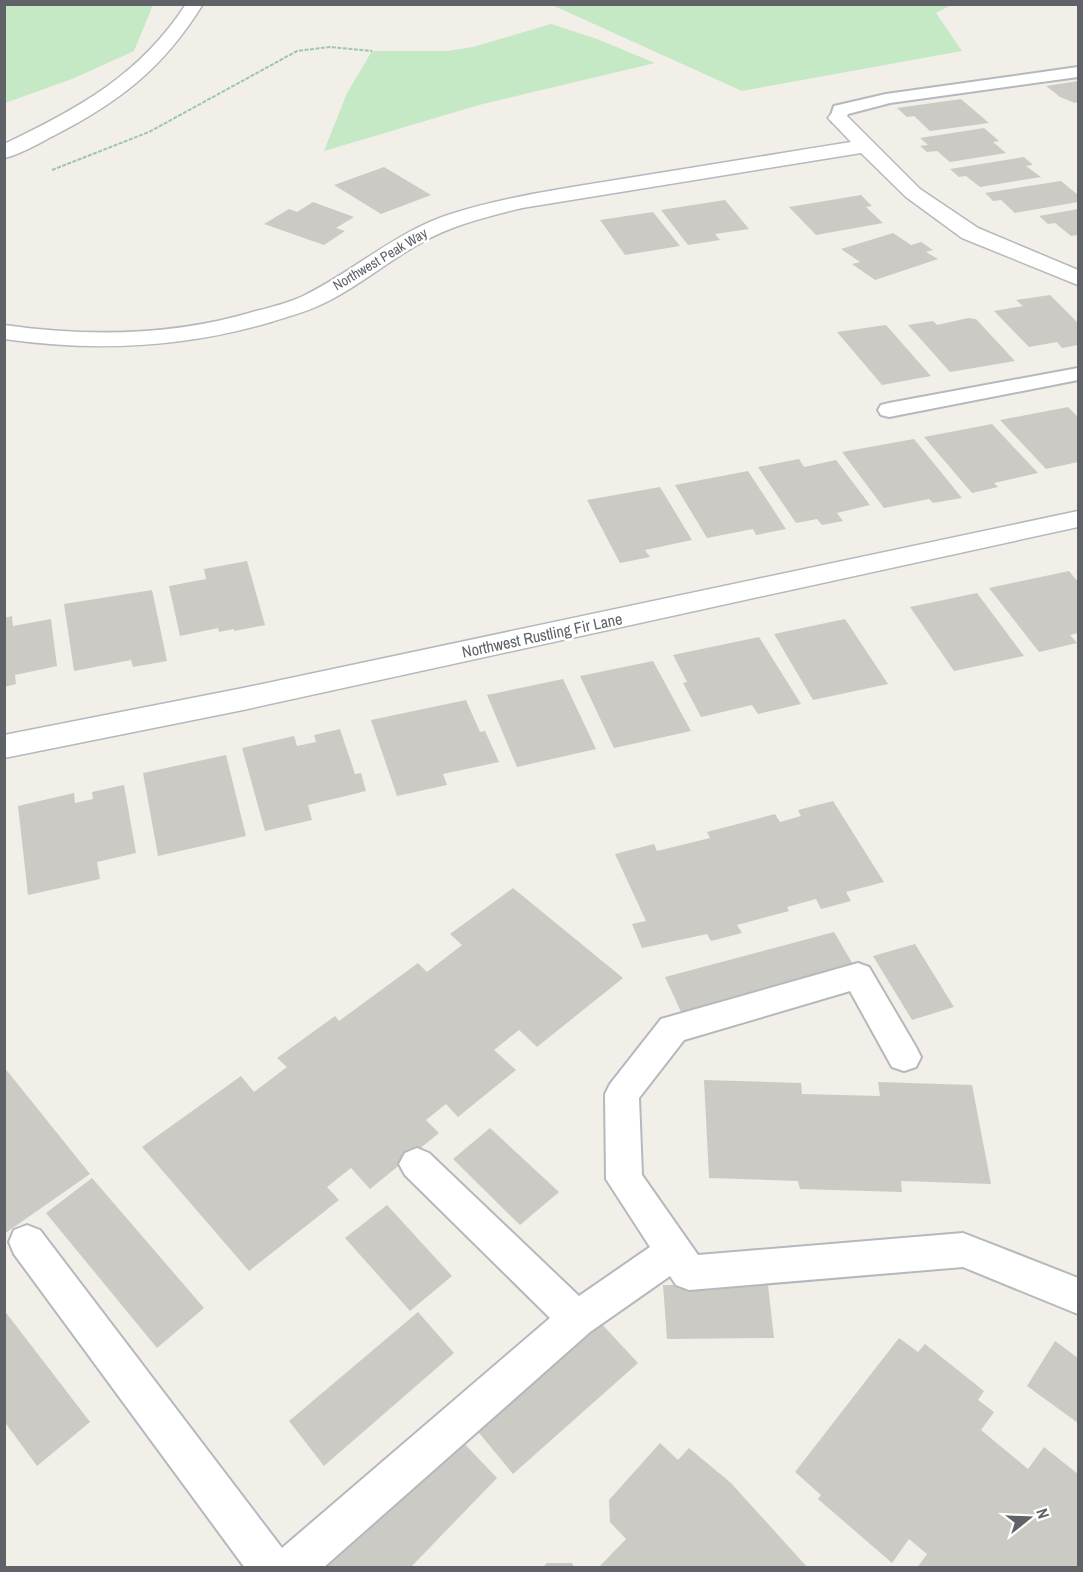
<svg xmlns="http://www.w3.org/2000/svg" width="1083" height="1572" font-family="'Archivo Narrow',sans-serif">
<rect width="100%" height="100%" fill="#f1efe8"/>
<path fill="#c5e8c5" d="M4,5L5,4L153,5L134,51L72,79L5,103Z
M552,5H951L936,13L962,51L742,91Z
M551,24L597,39L655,63L479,105L324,151L347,93L372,51H447L473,47Z"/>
<path fill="#cccac5" d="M1078,81V102L1075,103L1060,97L1046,86Z
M961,99L989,123L930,131L914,116L907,117L897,108Z
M984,128L999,141L993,142L1006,153L950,162L937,151L927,152L920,146L928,145L920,138Z
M1024,157L1033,165L1026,166L1041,177L980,187L966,176L959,177L950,169Z
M384,167L431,195L381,214L334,185Z
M1061,181L1078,195V202L1015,213L1001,200L993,201L985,193Z
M861,195L872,206L866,207L883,223L816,235L789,207Z
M725,200L749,229L715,234L720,240L688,245L661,210Z
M313,202L354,217L336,228L345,231L324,245L264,224L289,209L297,212Z
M1078,209V235L1071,236L1055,223L1048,224L1039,216Z
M653,212L680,246L625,255L600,220Z
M893,233L911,245L921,242L933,250L926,252L938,259L875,280L852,264L860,262L841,249Z
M1050,295L1078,323V345L1062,348L1057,342L1029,347L994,311L1023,306L1016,300Z
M968,318L976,319L1015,361L950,372L908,325L933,321L937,325Z
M886,325L931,376L882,385L837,332Z
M1068,407L1078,417V462L1046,469L1000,420Z
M992,424L1038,473L994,483L998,487L972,493L924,437Z
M914,439L962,498L933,503L929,499L884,508L842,452Z
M799,459L804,467L836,460L870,505L837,513L843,521L822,525L817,519L796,523L758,467Z
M748,471L786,529L756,535L753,529L707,538L675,485Z
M660,487L692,540L645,550L650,557L620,563L587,500Z
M247,561L265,625L234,631V629L219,632L218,628L180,636L169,586L206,579L204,569Z
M1069,571L1078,582V633L1070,635L1077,643L1039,652L989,588Z
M152,590L167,661L133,667L131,660L74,671L64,604Z
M977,593L1024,656L954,671L910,607Z
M12,616L13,626L51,619L57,666L15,675L16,684L4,687V618Z
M845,619L888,684L813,700L774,634Z
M759,637L801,704L758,714L752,705L701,717L683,683L687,682L673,655Z
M653,661L691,731L614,748L580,676Z
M563,679L596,749L517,767L487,695Z
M466,700L480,732L485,731L499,762L443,774L447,785L397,796L371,720Z
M340,729L355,774L361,773L366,791L308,805L312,820L265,831L242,748L294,736L297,746L316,742L314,735Z
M226,755L246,836L158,856L143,773Z
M124,785L136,853L97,862L100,879L28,895L18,806L74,793L75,803L93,799L92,792Z
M833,801L884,882L846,892L851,901L821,909L816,899L787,907L789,911L737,925L742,933L711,941L707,934L642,948L632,924L646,921L615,854L654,844L657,851L710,838L707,832L775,814L780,822L801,816L798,810Z
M513,888L623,978L537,1047L519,1030L494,1050L516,1070L458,1117L446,1104L426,1120L439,1133L370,1189L351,1168L327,1187L339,1200L249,1271L142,1147L241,1076L254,1092L287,1067L277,1058L335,1016L339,1021L418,963L427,972L462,945L450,934Z
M834,932L854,966L682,1014L665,977Z
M915,944L954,1007L912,1020L873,956Z
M4,1067L90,1174L4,1234Z
M704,1080L801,1083L802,1094L880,1096L878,1082L972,1085L991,1184L901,1181L902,1192L800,1189L798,1181L709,1178Z
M490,1128L559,1192L520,1225L453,1159Z
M92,1178L204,1308L157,1348L46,1213Z
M387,1205L452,1276L410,1311L345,1238Z
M663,1285H768L774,1338L667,1339Z
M4,1310L90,1422L37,1466L4,1421Z
M418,1312L454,1353L324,1466L289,1421Z
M599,1321L638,1363L513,1474L475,1428Z
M899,1338L918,1352L925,1344L984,1391L978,1400L994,1412L981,1430L1028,1469L1044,1447L1078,1474V1568H917L927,1554L909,1539L892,1563L818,1499L821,1495L795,1472Z
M1055,1341L1078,1358V1423L1027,1386Z
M456,1435L497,1478L410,1568H330L326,1564Z
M660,1443L678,1460L689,1448L731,1483L808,1568H598L626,1539L610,1522L609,1500Z
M547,1563H572L575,1568H542Z"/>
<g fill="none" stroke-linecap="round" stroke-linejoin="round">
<defs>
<path id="service" d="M1078,67V77L890,103L848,114L844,122H832L830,118L834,106L886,94Z
M1078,368V380L889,417L881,415L878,410L881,405L889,403Z
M858,963L869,967L916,1047L921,1057L916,1067L904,1071L892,1067L850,991L684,1040L639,1098L642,1175L698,1255L963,1233L1078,1278V1314L963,1267L689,1290L676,1285L670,1276L590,1332L323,1568H245L14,1254L9,1242L14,1230L27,1225L40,1230L282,1548L550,1318L405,1175L399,1164L405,1153L417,1148L429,1153L579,1296L650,1247L606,1179L605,1094L610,1084L661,1019Z"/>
<path id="minor" d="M186,4H203C164,67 121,101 55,135C39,143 22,154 4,158V144C78,109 140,75 186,4Z
M838,112L845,114L920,189L978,228L1078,270V285L962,238L906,197L861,153L522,208C486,217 451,225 419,244C385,263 354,290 318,306C303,313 286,317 271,322C183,348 95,352 4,339V325C89,337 174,336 256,311C272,307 288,303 303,296C355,271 397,230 454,213C509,196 566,188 622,179C699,167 775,154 851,142L828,118L831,114Z
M1078,511V527L243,710L4,758V735L243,688Z"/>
</defs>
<use href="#service" stroke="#b5b8bc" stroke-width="4"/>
<use href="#minor" stroke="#b5b8bc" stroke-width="3"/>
<path stroke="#9cc7a9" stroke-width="2" stroke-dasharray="4 1.5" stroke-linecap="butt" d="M52,170L149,132L297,51L330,47L372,51"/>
<use href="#service" fill="#fff" fill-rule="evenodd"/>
<use href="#minor" fill="#fff" fill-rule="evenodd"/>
</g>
<g text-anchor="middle" stroke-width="5" stroke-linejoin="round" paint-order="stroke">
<g font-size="14" fill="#5f6368" stroke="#fff">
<text transform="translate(380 259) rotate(-31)" y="5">Northwest Peak Way</text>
</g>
<g font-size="16" fill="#5f6368" stroke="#fff">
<text transform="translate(542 635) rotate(-12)" y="6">Northwest Rustling Fir Lane</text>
</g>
</g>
<rect width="1083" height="1572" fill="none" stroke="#5f6368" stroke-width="12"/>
<g transform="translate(1029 1518) rotate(72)" stroke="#ffffff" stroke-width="4.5" paint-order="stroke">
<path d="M0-4.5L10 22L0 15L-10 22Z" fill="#5f6368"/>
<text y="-9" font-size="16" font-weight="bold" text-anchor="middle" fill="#5f6368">N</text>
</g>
</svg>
